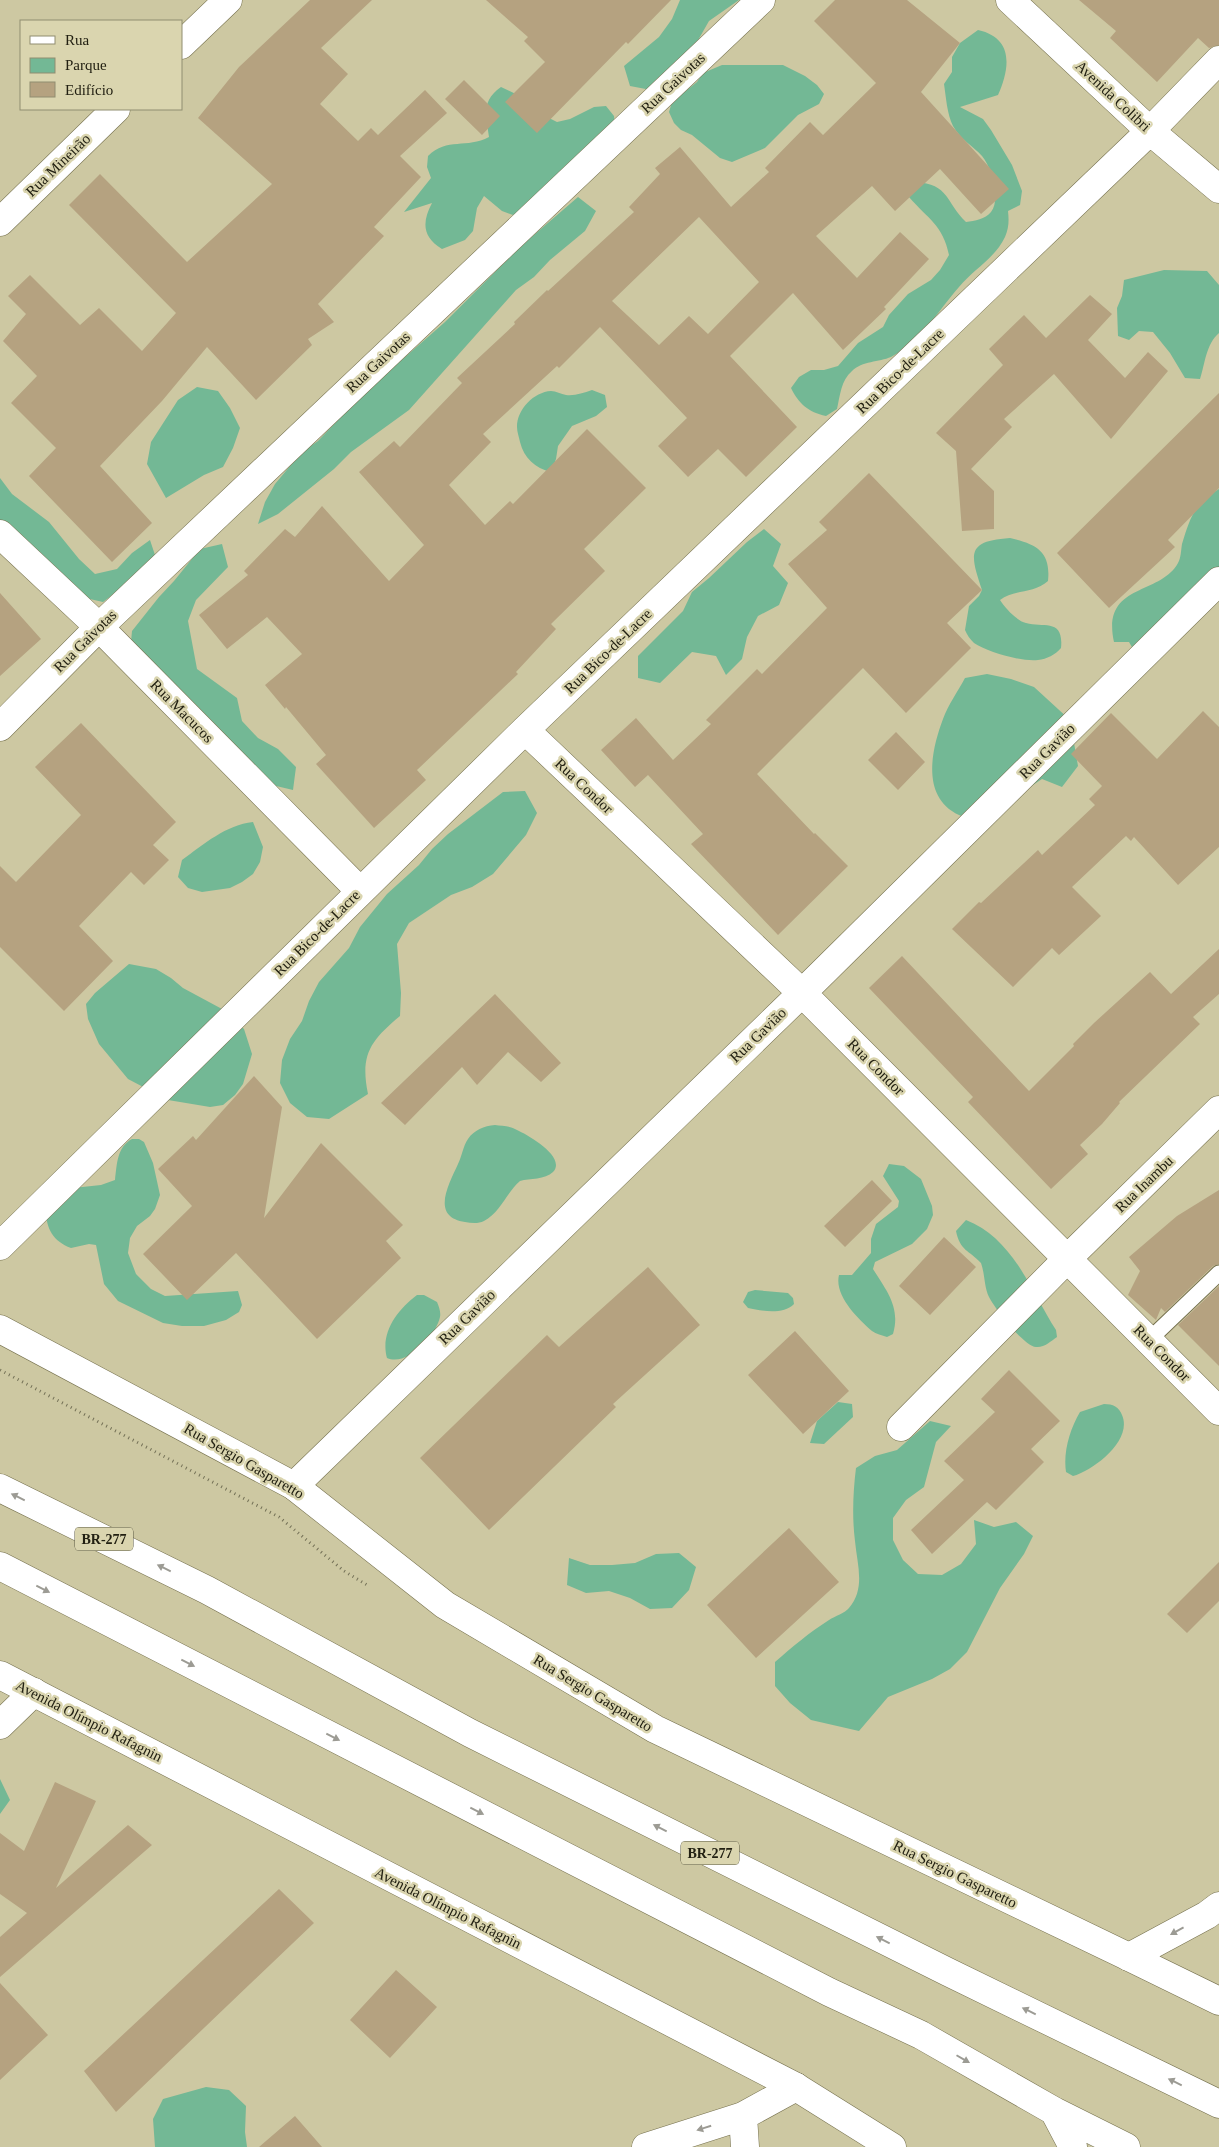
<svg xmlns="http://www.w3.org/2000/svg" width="1219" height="2147" font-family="Georgia,serif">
<rect width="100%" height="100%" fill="#cdc8a2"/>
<path fill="#73b895" d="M680,0H739L709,21L697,42L651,90L630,86L624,66L659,37L672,19Z
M978,30C1014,38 1010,68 998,95L960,107L983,119L991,130L1012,165L1022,191L1020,205L1008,211C1009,220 1009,228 1005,237C995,258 974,269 959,287C938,311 921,341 891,357C879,362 862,361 852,371C841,380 840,396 837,409L826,416C808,412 799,404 791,388L799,377L811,370H824L838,366L858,343L883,327L889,315L908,294L931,280L940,270L949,255C943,225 928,219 909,197L915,182C950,184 945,202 966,222C975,221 985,219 991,212C1001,199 992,168 982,156C973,146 960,139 953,126C947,114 946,97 944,84L952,72V57L960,43Z
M722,65H783L805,76L817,85L824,94L819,104L798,115L765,148L732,162L720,158L692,135L681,130L674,123L669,112L672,102L697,82L703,73Z
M501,87L522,97L537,112L557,122L570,119L594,107L606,106L614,116L615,129L535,203L513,215L502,211L484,196L477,208L473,231L465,240L442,249C422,237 422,222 432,203L404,212L431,178L427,167L428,156C447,137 467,149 489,137C486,115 481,101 501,87Z
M578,197L596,211L585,231L550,260L534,277L516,290L409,410L351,452L334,469L278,514L258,524L265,502L275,484L301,453L318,441L363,394L445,322L520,247Z
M1164,270L1207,271L1219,285V333C1206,344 1205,364 1200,379L1185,378L1170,353L1153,332L1139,331L1129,340L1118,336L1117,308L1122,296L1124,280Z
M197,387L218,391L230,408L240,428L233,448L223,467L204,475L166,498L147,464L151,442L178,400Z
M592,390L605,395L607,407L596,416L572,426L558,446L556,459L551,472C535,468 524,458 520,442C519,437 517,432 517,427C517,409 534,392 551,391C556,391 561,394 566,395C575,396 583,393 592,390Z
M0,478L12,494L49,522L79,559L95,574L117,569L132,553L150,540L157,561L103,602L81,597L0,528Z
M1219,489V591L1136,654L1129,642H1114C1101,583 1160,596 1178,563C1181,558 1181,550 1182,544C1190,518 1194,504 1219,489Z
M764,529L781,544L773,566L788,583L779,605L758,616L747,637L742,659L726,675L716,656L692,652L660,683L638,678V656L683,611L692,592L709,578L747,542Z
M1010,538C1037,544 1051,552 1048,581C1034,594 1014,589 1000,600C1005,608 1017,621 1026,623C1044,628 1064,618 1061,648C1055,655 1047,659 1038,660C1022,662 987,652 974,643C970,639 967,635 965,630L969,606L979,596L982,590C970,554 966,541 1010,538Z
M222,544L228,567L196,600L188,621L197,669L237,698L242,721L258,738L278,749L296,767L293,790L272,785L130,653L132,631L159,597L174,581L200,549Z
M987,674L1011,679L1034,687L1070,720L1078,766L1062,787L1042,779L982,819C975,818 965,818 959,815C921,797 931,751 943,719C948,705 958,691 965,678Z
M525,791L537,813L526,835L493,874L472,887L451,895L409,923L397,944L401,993L400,1016C370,1041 360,1055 368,1094L329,1119L307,1117L290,1103L280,1083L282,1060L290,1039L302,1021L309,1001L319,982L349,948L360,927L387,894L419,865L432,849L448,834L503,792Z
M253,822L263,847L260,862L253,874L242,882L230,888L202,892L188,888L178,877L182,860C204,844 226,825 253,822Z
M129,964L156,969L171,978L183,988L222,1009L244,1029L252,1054L243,1084L235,1095L223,1105L210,1107L168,1100L128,1079L99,1044L88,1019L86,1004L95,993Z
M495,1125C502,1126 511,1126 517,1130C528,1135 567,1157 553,1172C545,1180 530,1178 520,1181C507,1192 500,1213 484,1221C478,1224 471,1223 465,1222C430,1217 449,1184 458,1164C462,1156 463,1146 468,1139C474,1130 484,1126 495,1125Z
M132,1139H139L144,1142L153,1163L160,1195L155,1209L150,1216L137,1226L130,1238L128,1253L136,1274L151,1289L165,1296L238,1291L242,1305L239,1312L226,1320L204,1326H182L163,1323L118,1301L104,1284L96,1245L89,1244L71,1248C53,1241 46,1229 46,1210L73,1188L101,1185L115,1180C117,1164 117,1147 132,1139Z
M889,1164L904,1166L921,1179L932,1206L933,1215L927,1229L912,1244L875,1262L873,1269C886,1290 901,1307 893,1334L887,1337C882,1335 876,1334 872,1331C857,1318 834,1295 839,1275H852L871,1253V1239L876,1224L898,1207L899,1201L883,1176Z
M966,1220C1013,1238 1031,1291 1056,1330L1057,1337C1051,1341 1044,1348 1036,1347C1024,1346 995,1309 989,1297C984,1287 985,1274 981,1263C969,1250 960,1251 956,1231Z
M755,1290L788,1293L793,1298L794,1304C783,1315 762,1311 748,1308L743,1302L748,1292Z
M417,1295H424L437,1302C439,1307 441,1312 440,1317C436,1336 407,1367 387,1358C380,1333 397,1310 417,1295Z
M838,1402L852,1404L853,1417L824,1444L810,1443L817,1421Z
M1104,1404C1113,1404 1119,1407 1122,1415C1133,1440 1094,1470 1073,1476L1066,1472C1063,1452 1070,1429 1080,1412Z
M930,1421L951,1426L936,1442L924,1487L906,1500L893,1518V1540L903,1560L918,1574L942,1575L961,1564L976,1544L974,1520L994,1527L1016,1522L1033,1536L1024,1554L1000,1588L967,1652L950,1669L932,1679L888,1697L859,1731L811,1720L790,1703L775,1686V1662C792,1647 810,1632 829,1620C835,1616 845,1613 849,1608C866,1588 857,1564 855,1541C852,1518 853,1492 856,1468L875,1456L897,1450Z
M679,1553L696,1567L689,1590L672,1608L650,1609L630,1598L609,1591L586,1593L567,1585L569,1558L590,1565H612L635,1563L656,1554Z
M0,1779L10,1800L0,1814Z
M206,2087L229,2090L246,2106L245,2132L247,2147H155L153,2119L163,2099Z"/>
<path fill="#b5a280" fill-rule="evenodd" d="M310,0H372L321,48L348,74L320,104L358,141L371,128L378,135L425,90L447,113L400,156L421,177L374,227L384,236L318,304L334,322L308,339L312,345L256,400L207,347L162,401L100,466L152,523L112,562L29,476L56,448L11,403L37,376L3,341L26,314L8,296L30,275L80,325L99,308L142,351L176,313L69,205L100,174L187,262L272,184L198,118L239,67Z
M486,0H671L628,44L626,42L537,133L505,102L545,62L524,41L528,37Z
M835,0H907L960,43L921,92L1009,189L981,214L940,169L895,211L872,186L816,236L857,278L900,232L929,259L884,307L886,309L843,350L793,293L730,356L797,427L746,477L718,449L688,477L658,446L687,418L600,327L559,368L557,366L483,434L491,442L449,485L485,525L510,501L513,504L587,429L646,488L584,549L605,571L551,624L556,629L516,672L518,674L417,770L426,780L374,828L316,764L326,755L286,707L285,709L265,685L302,654L267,617L227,649L199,615L248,575L244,571L285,529L295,537L322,506L389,581L424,545L359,472L394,441L400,447L462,383L457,378L515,324L514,322L547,290L548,291L634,212L629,207L660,174L655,168L680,147L731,207L769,172L765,168L810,122L823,135L876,83L814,21ZM699,217L759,282L708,334L689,316L659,345L612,301Z
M1079,0H1219V45L1209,48L1198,38L1157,82L1110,38L1116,31Z
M464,80L500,116L482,135L445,99Z
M1090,295L1112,314L1088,340L1125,378L1148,352L1168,371L1111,439L1054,374L1004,419L1012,427L971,469L994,491V529L962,531L956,451L936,433L1003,365L989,349L1024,315L1046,338Z
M1219,393V488L1168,540L1175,547L1109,608L1057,553Z
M869,473L982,590L947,623L971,648L906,713L863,668L757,774L814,834L815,833L848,866L778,935L691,844L703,834L648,775L635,787L601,750L636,718L673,760L711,724L706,720L757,669L762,674L827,608L788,564L827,530L819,522Z
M0,593L41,639L0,676Z
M1203,711L1219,727V847L1178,885L1134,837L1131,841L1126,836L1072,887L1101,916L1059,955L1052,948L1013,987L952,929L979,902L981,903L1038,850L1042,855L1095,805L1089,799L1102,786L1071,754L1111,713L1157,759Z
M81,723L176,822L153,845L169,860L144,885L131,872L79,926L113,961L64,1011L0,947V866L16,882L81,815L35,767Z
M896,732L925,762L898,790L868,760Z
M1219,949V994L1193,1017L1200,1024L1119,1102L1120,1103L1102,1124L1080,1145L1088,1154L1051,1189L968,1102L973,1097L869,988L902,956L1029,1091L1074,1046L1073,1044L1094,1023L1150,972L1171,994Z
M495,994L561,1063L541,1082L508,1052L477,1085L462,1067L405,1125L381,1103Z
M254,1076L282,1107L264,1218L321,1143L403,1225L386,1241L401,1258L317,1339L236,1253L187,1300L143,1254L192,1206L158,1169L193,1136L196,1140Z
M872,1180L892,1201L845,1247L824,1226Z
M1219,1190V1264L1213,1266L1165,1312L1161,1308L1156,1320L1128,1295L1140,1271L1129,1257L1177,1216Z
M944,1237L976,1267L930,1315L899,1286Z
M648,1267L700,1325L613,1404L616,1407L489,1530L420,1458L547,1335L559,1347Z
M1219,1286V1366L1178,1325Z
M795,1331L849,1391L803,1434L748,1375Z
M1009,1370L1060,1421L1031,1449L1044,1462L996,1510L987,1502L932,1554L911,1530L964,1480L944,1461L995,1412L981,1399Z
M789,1528L839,1582L756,1658L707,1605Z
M1219,1562V1601L1187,1633L1167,1614Z
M55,1782L96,1801L56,1888L128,1825L152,1845L0,1977V1937L27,1913L0,1894V1833L24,1851Z
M279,1889L314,1923L116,2112L84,2071Z
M396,1970L437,2007L390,2058L350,2020Z
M0,1983L48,2035L0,2080Z
M295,2116L322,2147H259Z"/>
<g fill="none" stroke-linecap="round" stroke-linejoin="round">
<defs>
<path id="service" d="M1149,1340L1219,1273"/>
<path id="minor" d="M1010,0L1150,131L1219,189
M181,45L228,0
M0,222L116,109
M0,534L99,627L360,891
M0,727L99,627L761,0
M525,730L802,993L1219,1411
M0,1246L525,730L1150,131L1219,60
M901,1427L1068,1258L1219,1110
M294,1486L802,993L1219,581
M0,1725L34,1692
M743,2116L745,2147
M646,2147L743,2116L796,2087"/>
<path id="tertiary" d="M0,1329L294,1486L445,1605L655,1729L1129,1957
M0,1675L796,2087L892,2147"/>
<path id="secondary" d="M1129,1957L1207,1915L1219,1906
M1129,1957L1219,2001"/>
<path id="motorway" d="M0,1488L207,1590L470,1733L948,1972L1219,2104
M0,1566L829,1992L921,2035L1054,2111L1126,2147
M1054,2111L1073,2147"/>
</defs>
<use href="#service" stroke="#75704d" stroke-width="17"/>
<use href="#minor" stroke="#75704d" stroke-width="29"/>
<use href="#tertiary" stroke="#75704d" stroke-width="29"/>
<use href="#secondary" stroke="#75704d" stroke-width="29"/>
<use href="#motorway" stroke="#75704d" stroke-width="29"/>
<path stroke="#737056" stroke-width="3" stroke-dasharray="1 4" stroke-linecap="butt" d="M0,1370L279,1517L344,1571L367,1585"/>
<use href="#service" stroke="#fff" stroke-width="15"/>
<use href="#minor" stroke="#fff" stroke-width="28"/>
<use href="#tertiary" stroke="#fff" stroke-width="28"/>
<use href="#secondary" stroke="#fff" stroke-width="28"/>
<use href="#motorway" stroke="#fff" stroke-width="28"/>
</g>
<defs><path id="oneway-solid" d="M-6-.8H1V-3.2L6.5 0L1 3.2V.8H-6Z" transform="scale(1.25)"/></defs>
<g fill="#9c9b94">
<use href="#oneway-solid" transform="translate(18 1497) rotate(-154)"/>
<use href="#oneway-solid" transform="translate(164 1568) rotate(-154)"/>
<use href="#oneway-solid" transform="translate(43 1589) rotate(27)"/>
<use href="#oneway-solid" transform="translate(188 1663) rotate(27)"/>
<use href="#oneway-solid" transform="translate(333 1737) rotate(27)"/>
<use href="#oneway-solid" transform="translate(477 1811) rotate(27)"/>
<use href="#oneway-solid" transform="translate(660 1828) rotate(-153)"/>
<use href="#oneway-solid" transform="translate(1177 1931) rotate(151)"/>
<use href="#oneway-solid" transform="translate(883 1940) rotate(-153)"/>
<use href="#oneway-solid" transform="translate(1029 2011) rotate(-154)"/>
<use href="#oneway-solid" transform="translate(963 2059) rotate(30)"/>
<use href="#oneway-solid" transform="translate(1175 2082) rotate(-154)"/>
<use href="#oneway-solid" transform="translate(704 2128) rotate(163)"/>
</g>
<g text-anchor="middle" stroke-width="5" stroke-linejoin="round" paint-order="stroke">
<g fill="#dad5af" stroke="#595641" stroke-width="1">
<rect x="75" y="1527.5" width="58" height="23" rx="4"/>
<rect x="681" y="1841.5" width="58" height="23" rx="4"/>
</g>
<g font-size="14" font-weight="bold" fill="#222012">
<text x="104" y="1544">BR-277</text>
<text x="710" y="1858">BR-277</text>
</g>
<g font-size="15" fill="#222012" stroke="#dad5af">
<text transform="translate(673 83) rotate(-43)" y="5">Rua Gaivotas</text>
<text transform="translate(1113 96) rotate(43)" y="5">Avenida Colibri</text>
<text transform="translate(58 165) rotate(-44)" y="5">Rua Mineirão</text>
<text transform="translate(378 362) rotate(-43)" y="5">Rua Gaivotas</text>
<text transform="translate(900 371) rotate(-44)" y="5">Rua Bico-de-Lacre</text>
<text transform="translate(85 641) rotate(-45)" y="5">Rua Gaivotas</text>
<text transform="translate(608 651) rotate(-44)" y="5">Rua Bico-de-Lacre</text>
<text transform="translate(182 711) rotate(45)" y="5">Rua Macucos</text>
<text transform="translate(1047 751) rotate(-45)" y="5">Rua Gavião</text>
<text transform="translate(584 786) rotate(43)" y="5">Rua Condor</text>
<text transform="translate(317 933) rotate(-45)" y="5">Rua Bico-de-Lacre</text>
<text transform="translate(758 1035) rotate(-44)" y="5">Rua Gavião</text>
<text transform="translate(876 1067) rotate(45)" y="5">Rua Condor</text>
<text transform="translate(1144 1184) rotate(-44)" y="5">Rua Inambu</text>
<text transform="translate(467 1317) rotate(-44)" y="5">Rua Gavião</text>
<text transform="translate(1162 1353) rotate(45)" y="5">Rua Condor</text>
<text transform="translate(244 1461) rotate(30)" y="5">Rua Sergio Gasparetto</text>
<text transform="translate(593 1693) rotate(31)" y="5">Rua Sergio Gasparetto</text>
<text transform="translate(89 1721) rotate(27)" y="5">Avenida Olímpio Rafagnin</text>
<text transform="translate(955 1874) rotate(26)" y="5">Rua Sergio Gasparetto</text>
<text transform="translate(448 1908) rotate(27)" y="5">Avenida Olímpio Rafagnin</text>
</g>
</g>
<rect x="20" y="20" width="162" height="90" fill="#dad5af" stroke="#908d70"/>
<rect x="30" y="36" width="25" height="8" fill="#ffffff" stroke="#908d70"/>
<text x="65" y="45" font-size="15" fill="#222012">Rua</text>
<rect x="30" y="58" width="25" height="15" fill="#73b895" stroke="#908d70"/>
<text x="65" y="70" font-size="15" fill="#222012">Parque</text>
<rect x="30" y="82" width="25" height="15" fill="#b5a280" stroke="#908d70"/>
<text x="65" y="95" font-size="15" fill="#222012">Edifício</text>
</svg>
